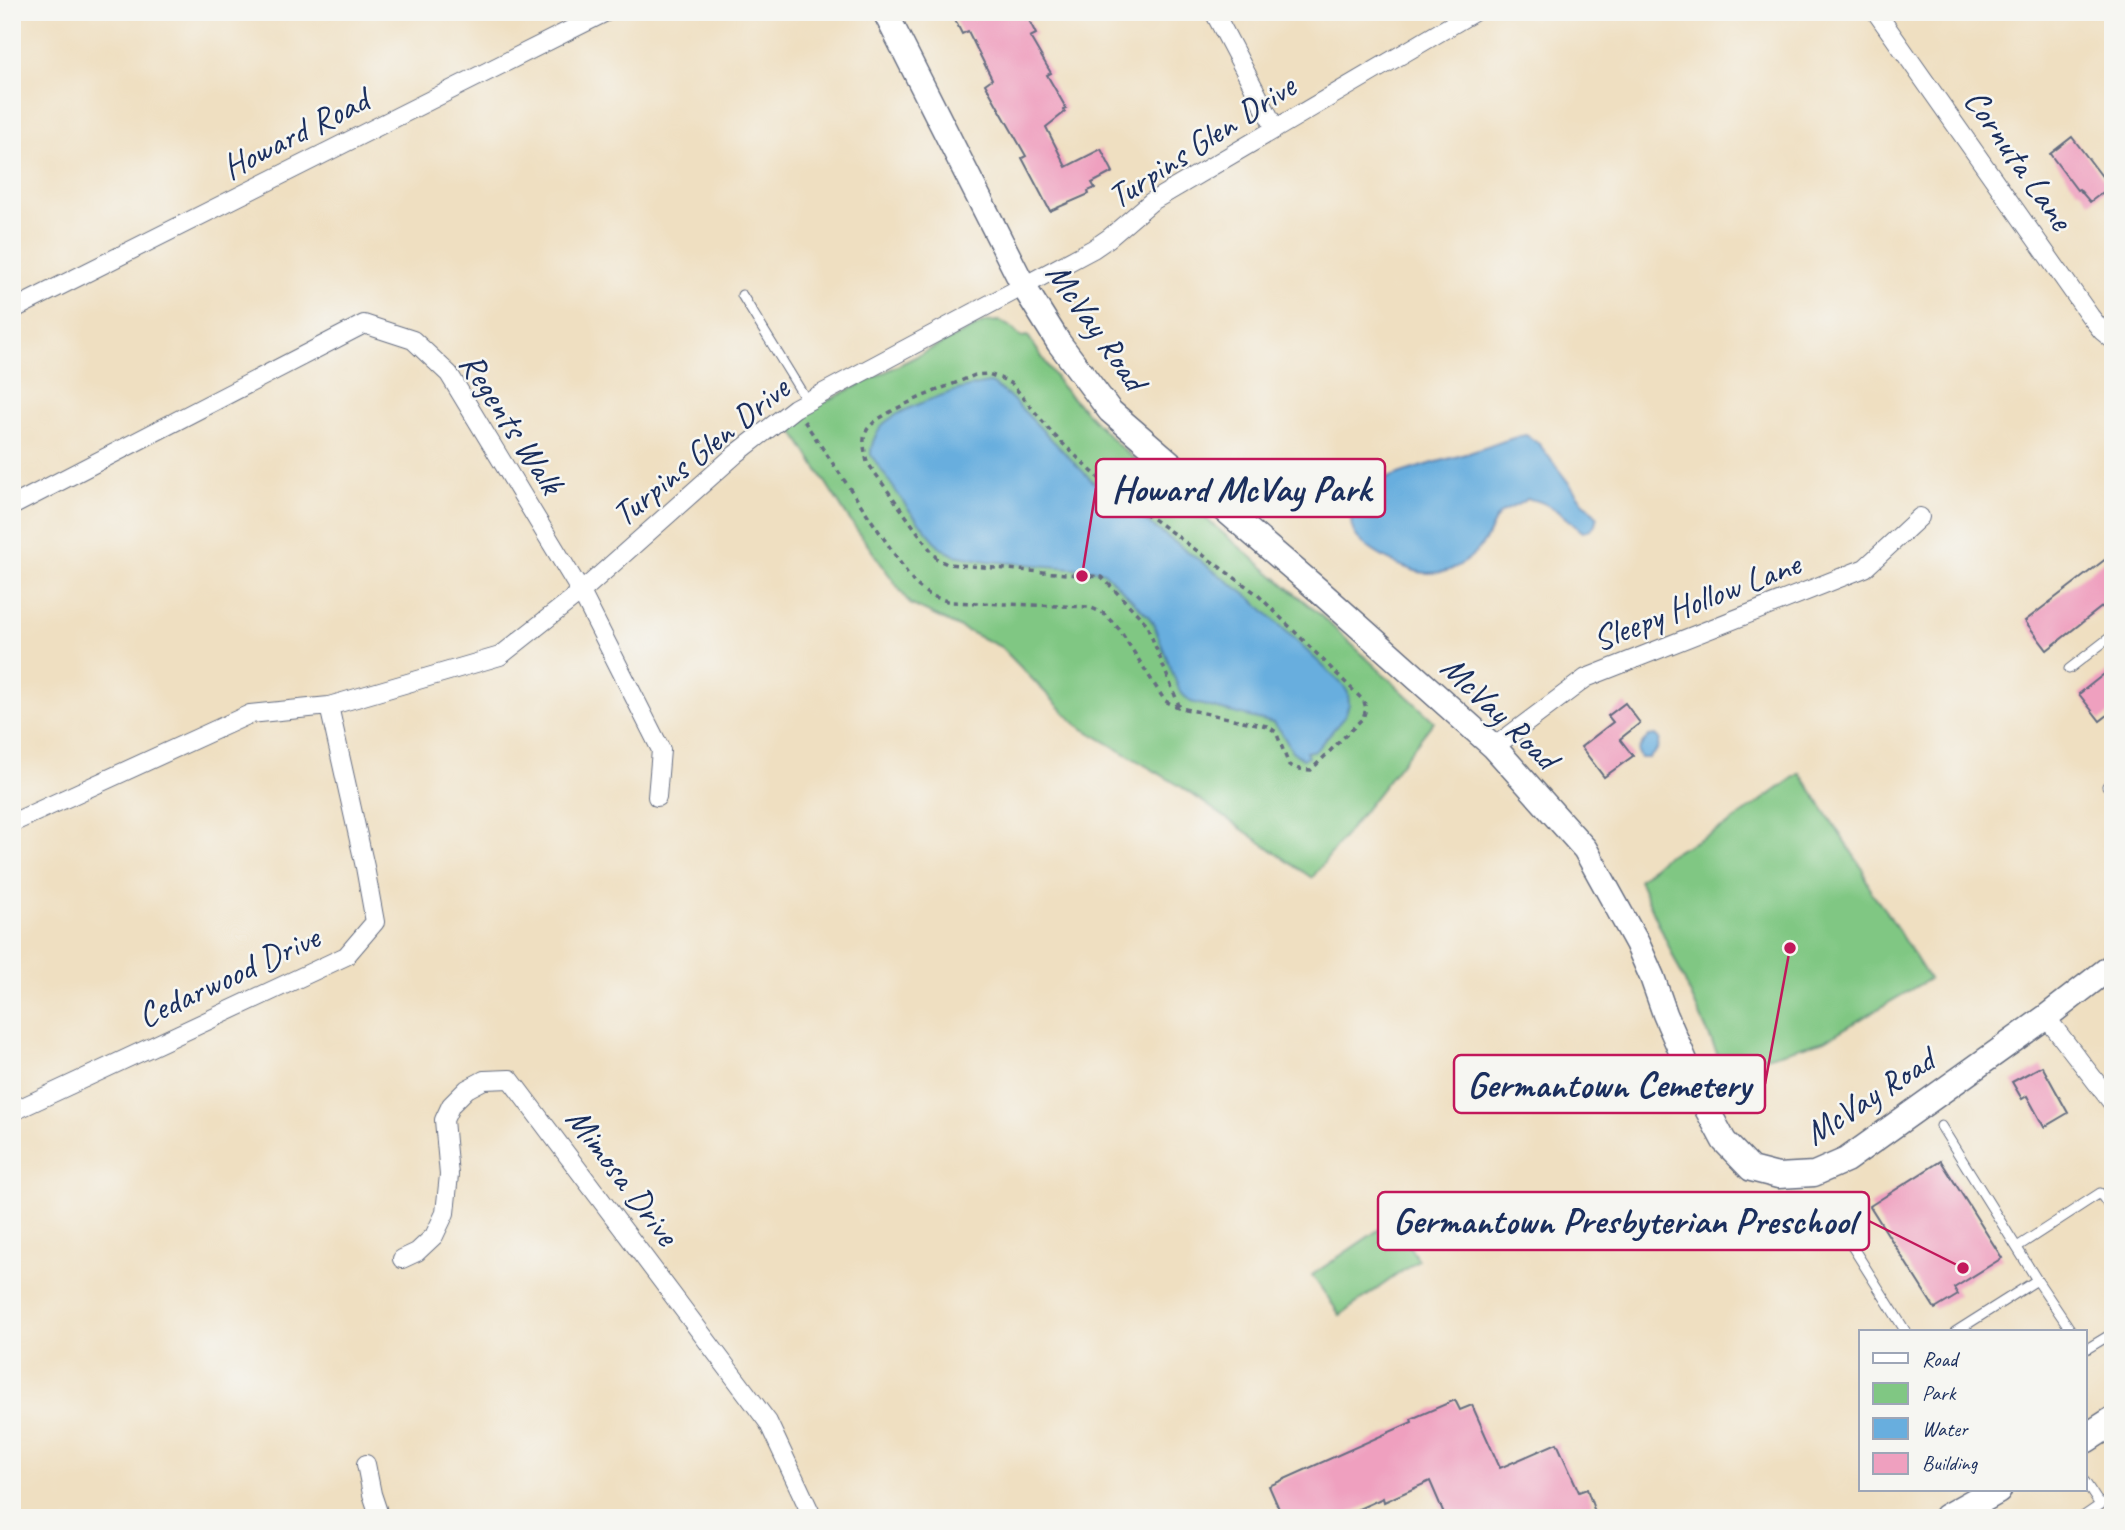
<svg xmlns="http://www.w3.org/2000/svg" width="2125" height="1530" font-family="Caveat,sans-serif">
<rect width="100%" height="100%" fill="#f6f6f2"/>
<filter id="ink" filterUnits="userSpaceOnUse"><feTurbulence type="fractalNoise" baseFrequency=".0143" numOctaves="2"/><feDisplacementMap in="SourceGraphic" scale="14" xChannelSelector="R" yChannelSelector="G"/><feConvolveMatrix kernelMatrix="1 2 1 2 8 2 1 2 1" color-interpolation-filters="sRGB"/></filter>
<filter id="wash" filterUnits="userSpaceOnUse"><feTurbulence type="fractalNoise" baseFrequency=".00686" numOctaves="4" result="noise"/><feDisplacementMap in="SourceGraphic" scale="28" xChannelSelector="R" yChannelSelector="G"/><feGaussianBlur stdDeviation="1.57" result="paint"/><feColorMatrix in="noise" values="0 0 0 0 0 0 0 0 0 0 0 0 0 0 0 0 0 1.4 0 .05"/><feComposite in="paint" operator="in"/></filter>
<g filter="url(#wash)">
<rect width="100%" height="100%" fill="#efdfc1"/>
<path fill="#80c783" stroke="#4e7b70" stroke-width="2" d="M1000,321L1012,328L1021,337L1028,336L1062,387L1118,445L1317,612L1434,721L1312,878L1180,786L1077,725L1001,647L910,604L847,516L788,423L815,407L985,322Z
M1800,773L1862,868L1871,892L1890,917L1929,979L1825,1040L1724,1069L1639,880L1664,857L1726,826Z
M1393,1220L1418,1260L1340,1315L1312,1275Z"/>
<path fill="#68aede" stroke="#426e9e" stroke-width="2" d="M991,383L1010,397L1095,484L1252,599L1344,686L1348,693L1349,704L1345,716L1316,750L1306,752L1308,757L1303,759L1292,751L1280,730L1273,723L1191,702L1180,692L1154,625L1149,617L1104,572L1098,570L988,561L954,555L941,548L909,510L871,455C870,445 878,427 887,421C907,406 965,385 991,383Z
M1526,435L1539,444L1584,503L1598,517C1595,527 1592,529 1583,532C1566,519 1548,499 1526,499C1518,507 1507,507 1499,515C1493,522 1490,531 1486,539C1477,553 1466,563 1450,570C1444,572 1435,573 1429,573C1410,574 1359,548 1353,530C1349,520 1352,508 1358,499C1374,474 1447,461 1475,451C1492,446 1508,438 1526,435Z
M1656,735L1660,739L1657,750L1649,758H1641L1638,752L1640,747L1649,736Z"/>
<g id="blocks">
<path fill="#efa0bf" d="M951,12H1022L1026,19L1028,18L1036,34L1030,37L1051,73L1047,75L1066,108L1063,109L1065,112L1046,127L1066,167L1101,149L1113,172L1092,183L1095,188L1088,191L1089,194L1050,211L1022,158L1026,156L985,84L992,79L968,31L962,34Z
M2072,137L2110,187L2090,202L2079,189L2077,190L2050,154Z
M2107,558L2113,565V598L2047,650L2025,621Z
M2113,667V711L2100,721L2079,694Z
M1625,703L1640,723L1620,739L1633,756L1604,777L1581,747L1613,722L1608,716Z
M2042,1066L2068,1113L2044,1127L2027,1096L2022,1099L2012,1082Z
M1941,1161L2002,1258L1954,1288L1958,1295L1935,1309L1870,1206Z
M1455,1400L1460,1410L1472,1405L1500,1468L1557,1443L1579,1492L1587,1489L1597,1518H1446L1430,1481L1384,1502L1383,1498L1339,1518H1283L1269,1486L1412,1422L1411,1419Z"/>
</g>
</g>
<g filter="url(#ink)">
<use href="#blocks" fill-opacity="0" stroke="#656d81" stroke-width="2"/>
<g fill="none" stroke-linecap="round" stroke-linejoin="round">
<defs>
<path id="lane" d="M742,295L807,401
M2069,669L2113,635
M2107,786L2113,781
M1941,1126L2037,1280L1955,1332
M1850,1243L1906,1332
M2017,1247L2100,1193L2113,1212
M2037,1280L2072,1332
M2085,1350L2113,1333
M2085,1482L2100,1505L2113,1497
M2081,1518L2100,1505"/>
<path id="street" d="M1214,12L1275,128
M1876,12L2090,316L2102,331L2113,340
M12,310L606,12
M12,506L364,324L413,340L449,374L581,592L661,750L657,797
M1494,747L1586,678L1865,568L1920,517
M12,823L250,714L329,706L500,656L581,592L736,454L795,408L1093,249L1109,238L1151,202L1474,12
M2046,1017L2113,1104
M12,1112L346,956L375,922L365,867L329,706
M402,1259L417,1252L434,1236L445,1213L449,1175L444,1120L451,1105L467,1089L484,1080L510,1079L768,1422L813,1518
M366,1464L372,1494L380,1518"/>
<path id="secondary" d="M885,12L1024,287L1059,343L1110,411L1317,589L1494,747L1585,849L1637,943L1652,977L1665,1014L1701,1098L1724,1141L1751,1169L1778,1176L1814,1174L1846,1160L2046,1017L2113,965"/>
<path id="primary" d="M2085,1439L2113,1421
M1947,1518L1997,1490"/>
</defs>
<use href="#lane" stroke="#656d81" stroke-width="11"/>
<use href="#street" stroke="#656d81" stroke-width="20"/>
<use href="#secondary" stroke="#656d81" stroke-width="27"/>
<use href="#primary" stroke="#656d81" stroke-width="31"/>
<path stroke="#656d81" stroke-width="3.5" stroke-dasharray="5 5" stroke-linecap="butt" d="M804,421L914,583L929,595L950,602L1089,607L1103,613L1119,629L1165,701L1180,708L1267,726L1276,732L1289,765L1299,769L1311,770L1363,718L1366,709L1364,701L1257,594L1106,485L1054,435L1012,384L1000,378L988,374L975,375C952,385 878,411 867,430C861,440 865,451 867,462L937,559L947,564L1102,577L1146,623L1180,708"/>
<use href="#lane" stroke="#fff" stroke-width="9"/>
<use href="#street" stroke="#fff" stroke-width="18"/>
<use href="#secondary" stroke="#fff" stroke-width="24"/>
<use href="#primary" stroke="#fff" stroke-width="28"/>
</g>
</g>
<g text-anchor="middle" stroke-width="5" stroke-linejoin="round" paint-order="stroke">
<g font-size="35" fill="#1b2f5e" stroke="#f6f6f2">
<text transform="translate(295 133) rotate(-27)" y="12">Howard Road</text>
<text transform="translate(1201 141) rotate(-33)" y="12">Turpins Glen Drive</text>
<text transform="translate(2019 159) rotate(55)" y="12">Cornuta Lane</text>
<text transform="translate(1097 326) rotate(55)" y="12">McVay Road</text>
<text transform="translate(512 423) rotate(57)" y="12">Regents Walk</text>
<text transform="translate(700 451) rotate(-39)" y="12">Turpins Glen Drive</text>
<text transform="translate(1696 601) rotate(-21)" y="12">Sleepy Hollow Lane</text>
<text transform="translate(1500 712) rotate(44)" y="12">McVay Road</text>
<text transform="translate(228 976) rotate(-25)" y="12">Cedarwood Drive</text>
<text transform="translate(1869 1096) rotate(-33)" y="12">McVay Road</text>
<text transform="translate(623 1176) rotate(53)" y="12">Mimosa Drive</text>
</g>
</g>
<path fill="none" stroke="#c2185b" stroke-width="2.5" d="M1082 576L1096 488M1790 948L1765 1084M1963 1268L1869 1221"/>
<g fill="#c2185b" stroke="#f6f6f2" stroke-width="2.5">
<circle cx="1082" cy="576" r="7"/>
<circle cx="1790" cy="948" r="7"/>
<circle cx="1963" cy="1268" r="7"/>
</g>
<g fill="#f6f6f2" stroke="#c2185b" stroke-width="2.5">
<rect x="1096" y="459" width="289" height="58" rx="7"/>
<rect x="1454" y="1055" width="311" height="58" rx="7"/>
<rect x="1378" y="1192" width="491" height="58" rx="7"/>
</g>
<g font-size="37" text-anchor="middle" font-weight="bold" fill="#1b2f5e">
<text x="1241" y="501">Howard McVay Park</text>
<text x="1609" y="1097">Germantown Cemetery</text>
<text x="1624" y="1233">Germantown Presbyterian Preschool</text>
</g>
<rect width="2125" height="1530" fill="none" stroke="#f6f6f2" stroke-width="42"/>
<rect x="1859" y="1330" width="228" height="161" fill="#f6f6f2" stroke="#9ea6b7" stroke-width="2"/>
<rect x="1873" y="1353" width="35" height="10" fill="#ffffff" stroke="#9ea6b7" stroke-width="2"/>
<text x="1922" y="1366" font-size="21" fill="#1b2f5e">Road</text>
<rect x="1873" y="1383" width="35" height="21" fill="#80c783" stroke="#9ea6b7" stroke-width="2"/>
<text x="1922" y="1400" font-size="21" fill="#1b2f5e">Park</text>
<rect x="1873" y="1418" width="35" height="21" fill="#68aede" stroke="#9ea6b7" stroke-width="2"/>
<text x="1922" y="1436" font-size="21" fill="#1b2f5e">Water</text>
<rect x="1873" y="1453" width="35" height="21" fill="#efa0bf" stroke="#9ea6b7" stroke-width="2"/>
<text x="1922" y="1470" font-size="21" fill="#1b2f5e">Building</text>
</svg>
